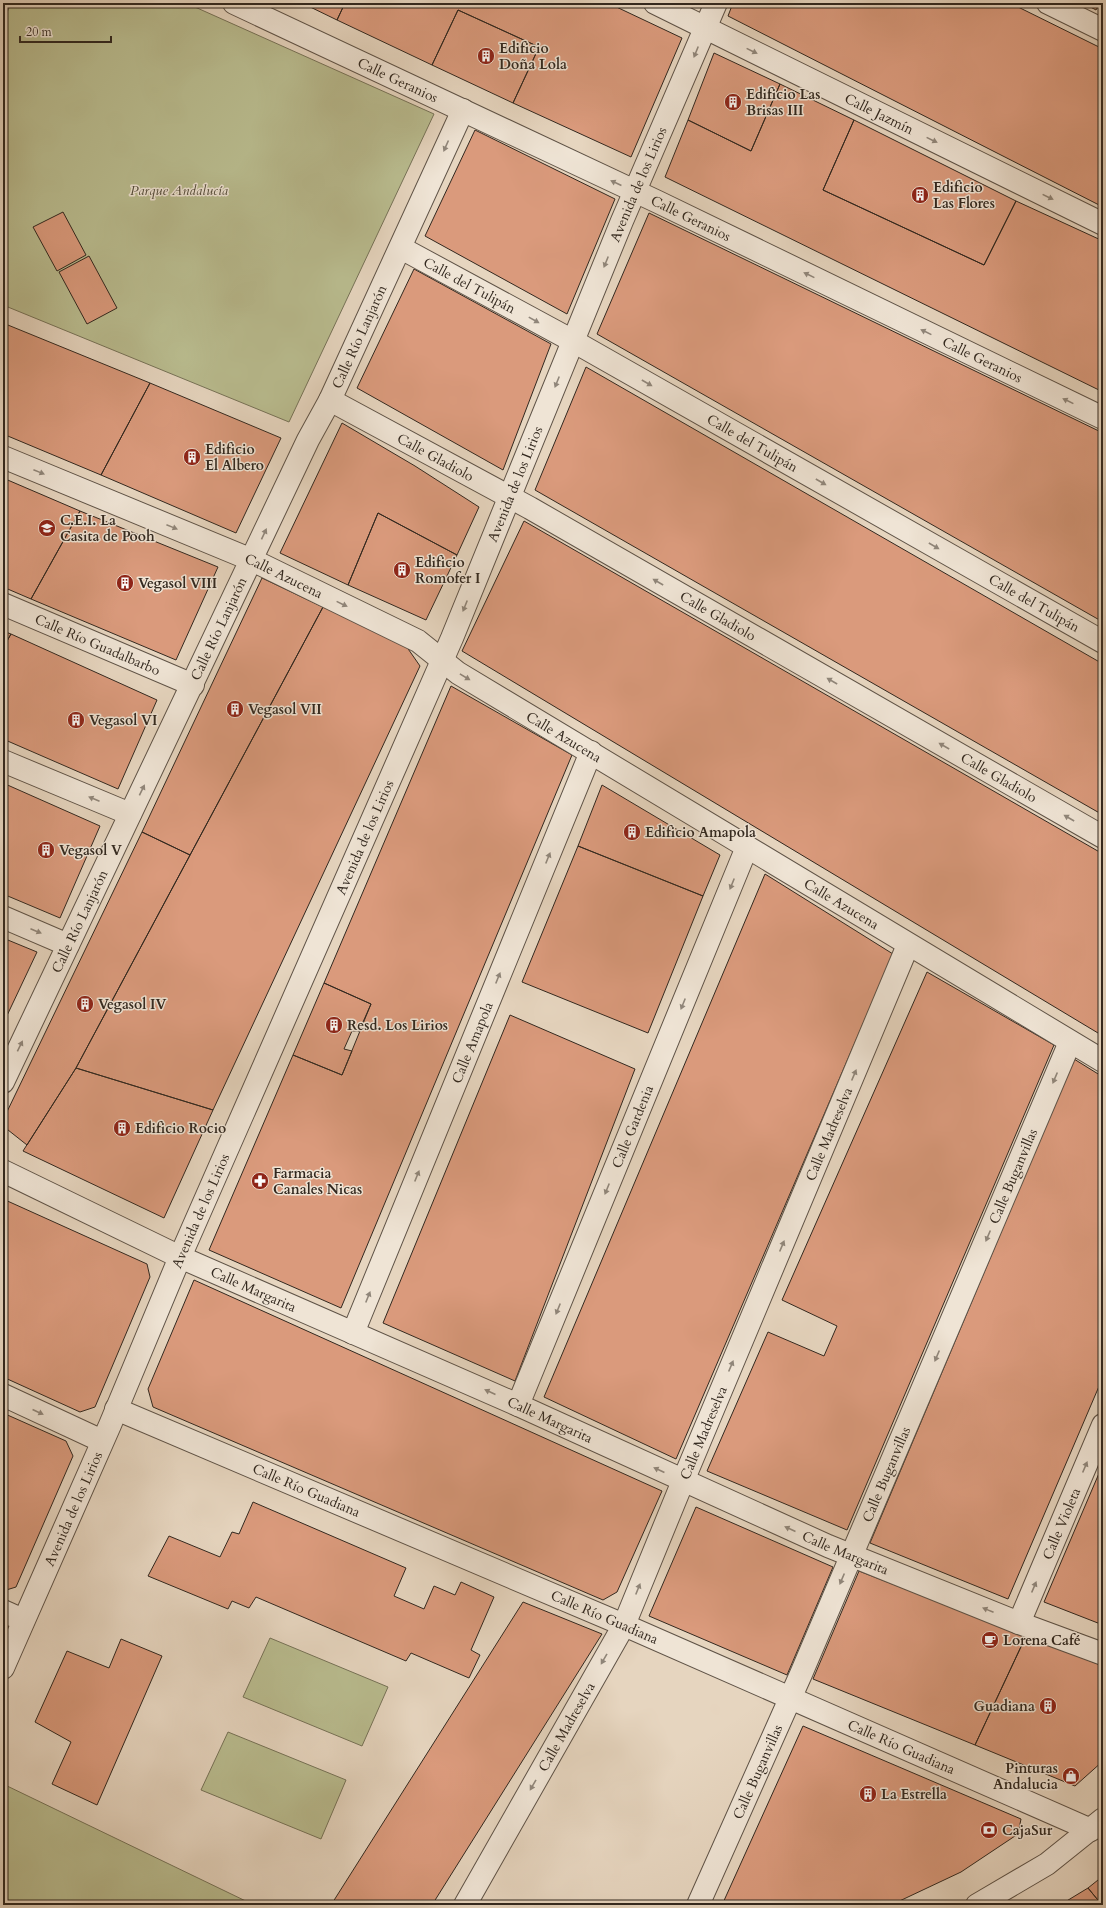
<svg xmlns="http://www.w3.org/2000/svg" width="1106" height="1908" font-family="Cardo,serif">
<rect width="100%" height="100%" fill="#e6d5bf"/>
<filter id="stains"><feTurbulence type="fractalNoise" baseFrequency=".005" numOctaves="4"/><feColorMatrix values="0 0 0 0 .2 0 0 0 0 .09 0 0 0 0 .02 0 0 0 .5 -.17"/></filter>
<radialGradient id="worn" r=".72"><stop offset=".6" stop-color="#630" stop-opacity="0"/><stop offset="1" stop-color="#630" stop-opacity=".3"/></radialGradient>
<path fill="#b9bc8f" stroke="#767257" d="M11,3H186L434,114L289,422L3,305V22Z
M270,1638L388,1687L362,1746L243,1697Z
M228,1732L346,1780L321,1839L201,1790Z
M3,1784L254,1905H4Z"/>
<path fill="#da9a7c" stroke="#32281f" d="M302,3H345L337,20Z
M345,3H608L682,38L631,157L513,103L539,47L458,10L432,65L337,20Z
M686,3H695L694,7Z
M733,3H1010L1103,49V207L728,16Z
M1083,3H1100L1096,10Z
M458,10L539,47L513,103L432,65Z
M714,53L780,84L751,151L688,120Z
M780,84L854,120L823,190L984,265L1016,201L1103,241V392L665,177L688,120L751,151Z
M854,120L1016,201L984,265L823,190Z
M475,130L615,199L567,314L425,236Z
M63,212L86,255L57,271L33,227Z
M649,213L1103,433V622L597,334Z
M89,256L117,308L87,324L59,272Z
M414,269L551,344L503,470L357,388Z
M3,323L150,383L101,475L3,434Z
M586,367L1103,664V815L535,490Z
M150,383L281,438L236,533L101,475Z
M342,423L415,466L479,507L457,555L378,513L348,585L280,553Z
M3,478L80,511L31,599L3,587Z
M80,511L218,567L176,660L31,599Z
M378,513L457,555L426,620L348,585Z
M524,521L1103,854V1036L462,651Z
M262,578L323,607L190,855L142,832Z
M323,607L404,643L420,666L213,1110L76,1068Z
M3,631L11,634L3,648Z
M11,634L157,700L118,789L3,739V648Z
M451,686L572,755L341,1308L209,1250L293,1055L342,1075L371,1004L324,983Z
M3,783L100,826L60,918L3,894Z
M602,785L720,855L703,896L578,846Z
M142,832L190,855L76,1068L27,1145L3,1126V1120Z
M578,846L703,896L648,1033L522,982Z
M765,874L893,954L676,1459L544,1397Z
M3,938L37,952L3,1024Z
M927,972L1054,1045L847,1530L707,1471L768,1332L824,1356L837,1326L782,1300Z
M324,983L371,1004L359,1031H352L344,1049L352,1051L342,1075L293,1055Z
M510,1015L635,1069L515,1381L383,1323Z
M1074,1059L1103,1077V1377L1008,1599L870,1543Z
M76,1068L213,1110L164,1218L23,1151Z
M3,1199L147,1264L150,1277L95,1407L80,1412L3,1377Z
M194,1280L662,1491L617,1592L603,1600L153,1407L148,1389Z
M3,1413L66,1441L73,1456L16,1587L3,1591Z
M1103,1464V1625L1044,1602Z
M253,1502L406,1568L394,1596L424,1609L434,1586L455,1595L461,1582L494,1597L471,1650L480,1655L469,1678L411,1653L406,1661L256,1597L249,1608L232,1601L228,1609L148,1576L169,1536L220,1557L232,1532L239,1534Z
M696,1507L833,1567L787,1675L649,1616Z
M859,1571L1026,1636L975,1745L813,1679Z
M523,1602L602,1634L432,1905H331Z
M1026,1636L1103,1666V1761L1075,1786L975,1745Z
M121,1639L162,1656L97,1805L52,1784L71,1742L35,1722L67,1651L109,1668Z
M803,1726L1021,1819L1018,1834L961,1872L891,1905H722Z
M1103,1876V1905H1102L1088,1888Z
M1088,1888L1102,1905H1060Z"/>
<g fill="none" stroke-linecap="round" stroke-linejoin="round">
<defs>
<g id="minor">
<path id="s1" d="M234,3L658,202L1103,418"/>
<path id="s2" d="M655,3L1103,224"/>
<path d="M1048,3L1103,30"/>
<path id="s3" d="M401,248L573,341L1103,642"/>
<path id="s4" d="M330,400L530,508L1103,837"/>
<path id="s5" d="M3,457L252,560L418,641L458,673L1103,1061"/>
<path id="s6" d="M3,604L193,685"/>
<path d="M3,761L130,814"/>
<path d="M3,917L68,945"/>
<path id="s7" d="M3,1082L308,440L330,400L463,110"/>
<path id="s8" d="M3,1171L180,1257L518,1405L828,1546L1019,1623L1103,1654"/>
<path id="s9" d="M353,1333L591,752"/>
<path d="M3,1395L102,1441"/>
<path id="s10" d="M518,1405L747,847"/>
<path id="s11" d="M116,1409L624,1625L1091,1830"/>
<path d="M3,1611L23,1620"/>
<path id="s12" d="M1019,1623L1103,1425"/>
<path id="s13" d="M3,1668L110,1425L180,1257L452,638L622,221L716,3"/>
<path id="s14" d="M465,1905L624,1625L683,1481L908,945"/>
<path id="s15" d="M698,1905L801,1674L1070,1042"/>
<path d="M977,1905L1047,1864L1103,1819"/>
</g>
</defs>
<use href="#minor" stroke="#5f5347" stroke-width="24"/>
<use href="#minor" stroke="#efe4d5" stroke-width="22"/>
</g>
<defs><path id="oneway-solid" d="M-6-.8H1V-3.2L6.5 0L1 3.2V.8H-6Z"/></defs>
<g fill="#90867a">
<use href="#oneway-solid" transform="translate(752 51) rotate(26)"/>
<use href="#oneway-solid" transform="translate(696 52) rotate(112)"/>
<use href="#oneway-solid" transform="translate(932 140) rotate(26)"/>
<use href="#oneway-solid" transform="translate(446 146) rotate(114)"/>
<use href="#oneway-solid" transform="translate(616 183) rotate(-155)"/>
<use href="#oneway-solid" transform="translate(1048 197) rotate(26)"/>
<use href="#oneway-solid" transform="translate(606 262) rotate(112)"/>
<use href="#oneway-solid" transform="translate(809 275) rotate(-154)"/>
<use href="#oneway-solid" transform="translate(534 320) rotate(29)"/>
<use href="#oneway-solid" transform="translate(926 332) rotate(-154)"/>
<use href="#oneway-solid" transform="translate(557 382) rotate(112)"/>
<use href="#oneway-solid" transform="translate(647 383) rotate(30)"/>
<use href="#oneway-solid" transform="translate(1068 401) rotate(-154)"/>
<use href="#oneway-solid" transform="translate(39 472) rotate(22)"/>
<use href="#oneway-solid" transform="translate(821 482) rotate(30)"/>
<use href="#oneway-solid" transform="translate(172 527) rotate(22)"/>
<use href="#oneway-solid" transform="translate(264 534) rotate(-65)"/>
<use href="#oneway-solid" transform="translate(934 546) rotate(30)"/>
<use href="#oneway-solid" transform="translate(658 582) rotate(-150)"/>
<use href="#oneway-solid" transform="translate(342 604) rotate(26)"/>
<use href="#oneway-solid" transform="translate(465 606) rotate(112)"/>
<use href="#oneway-solid" transform="translate(465 677) rotate(31)"/>
<use href="#oneway-solid" transform="translate(832 681) rotate(-150)"/>
<use href="#oneway-solid" transform="translate(944 746) rotate(-150)"/>
<use href="#oneway-solid" transform="translate(142 790) rotate(-64)"/>
<use href="#oneway-solid" transform="translate(94 799) rotate(-157)"/>
<use href="#oneway-solid" transform="translate(1069 818) rotate(-150)"/>
<use href="#oneway-solid" transform="translate(548 858) rotate(-68)"/>
<use href="#oneway-solid" transform="translate(732 884) rotate(112)"/>
<use href="#oneway-solid" transform="translate(36 931) rotate(23)"/>
<use href="#oneway-solid" transform="translate(498 978) rotate(-68)"/>
<use href="#oneway-solid" transform="translate(683 1004) rotate(112)"/>
<use href="#oneway-solid" transform="translate(20 1046) rotate(-64)"/>
<use href="#oneway-solid" transform="translate(854 1075) rotate(-67)"/>
<use href="#oneway-solid" transform="translate(1055 1078) rotate(113)"/>
<use href="#oneway-solid" transform="translate(417 1176) rotate(-68)"/>
<use href="#oneway-solid" transform="translate(607 1189) rotate(112)"/>
<use href="#oneway-solid" transform="translate(988 1236) rotate(113)"/>
<use href="#oneway-solid" transform="translate(782 1246) rotate(-67)"/>
<use href="#oneway-solid" transform="translate(368 1297) rotate(-68)"/>
<use href="#oneway-solid" transform="translate(558 1309) rotate(112)"/>
<use href="#oneway-solid" transform="translate(937 1356) rotate(113)"/>
<use href="#oneway-solid" transform="translate(731 1366) rotate(-67)"/>
<use href="#oneway-solid" transform="translate(490 1392) rotate(-156)"/>
<use href="#oneway-solid" transform="translate(38 1412) rotate(25)"/>
<use href="#oneway-solid" transform="translate(1085 1467) rotate(-67)"/>
<use href="#oneway-solid" transform="translate(659 1470) rotate(-155)"/>
<use href="#oneway-solid" transform="translate(790 1529) rotate(-156)"/>
<use href="#oneway-solid" transform="translate(842 1579) rotate(113)"/>
<use href="#oneway-solid" transform="translate(1034 1587) rotate(-67)"/>
<use href="#oneway-solid" transform="translate(638 1589) rotate(-68)"/>
<use href="#oneway-solid" transform="translate(988 1610) rotate(-158)"/>
<use href="#oneway-solid" transform="translate(604 1659) rotate(120)"/>
<use href="#oneway-solid" transform="translate(533 1785) rotate(120)"/>
</g>
<defs>
<symbol id="building-disc" viewBox="-11 -11 22 22"><circle r="9.5" fill="#8f2418" stroke="#efe4d5"/><path d="M-4-6H4V6H1V3H-1V6H-4ZM-2.5-4.3h1.7v1.8h-1.7ZM.8-4.3h1.7v1.8H.8ZM-2.5-1h1.7V.8h-1.7ZM.8-1h1.7V.8H.8Z" fill="#fff"/></symbol>
<symbol id="school-disc" viewBox="-11 -11 22 22"><circle r="9.5" fill="#8f2418" stroke="#efe4d5"/><path d="M0-5L7-2L0 1L-7-2ZM-4 1L0 2.5L4 1V4Q0 6-4 4Z" fill="#fff"/></symbol>
<symbol id="pharmacy-disc" viewBox="-11 -11 22 22"><circle r="9.5" fill="#8f2418" stroke="#efe4d5"/><path d="M-2-6h4v4h4v4h-4v4h-4v-4h-4v-4h4Z" fill="#fff"/></symbol>
<symbol id="cafe-disc" viewBox="-11 -11 22 22"><circle r="9.5" fill="#8f2418" stroke="#efe4d5"/><path d="M-5.5-4.5H6V0H3Q3 3.5 0 3.5H-2.5Q-5.5 3.5-5.5 0ZM3-3.2v2h1.7v-2ZM-6 4.5H4V6H-6Z" fill="#fff"/></symbol>
<symbol id="shop-disc" viewBox="-11 -11 22 22"><circle r="9.5" fill="#8f2418" stroke="#efe4d5"/><path d="M-5-2.5h2.3a2.7 3.5 0 0 1 5.4 0H5L5.5 6h-11ZM-1.5-2.5h3a1.5 2.3 0 0 0-3 0Z" fill="#fff"/></symbol>
<symbol id="bank-disc" viewBox="-11 -11 22 22"><circle r="9.5" fill="#8f2418" stroke="#efe4d5"/><path d="M-6-4H6V4H-6ZM0-2.3a2.3 2.3 0 1 0 0 4.6a2.3 2.3 0 1 0 0-4.6Z" fill="#fff"/></symbol>
</defs>
<g fill-rule="evenodd">
<use href="#building-disc" x="476" y="46" width="20" height="20"/>
<use href="#building-disc" x="723" y="92" width="20" height="20"/>
<use href="#building-disc" x="910" y="185" width="20" height="20"/>
<use href="#building-disc" x="182" y="447" width="20" height="20"/>
<use href="#school-disc" x="37" y="518" width="20" height="20"/>
<use href="#building-disc" x="392" y="560" width="20" height="20"/>
<use href="#building-disc" x="115" y="573" width="20" height="20"/>
<use href="#building-disc" x="225" y="699" width="20" height="20"/>
<use href="#building-disc" x="66" y="710" width="20" height="20"/>
<use href="#building-disc" x="622" y="822" width="20" height="20"/>
<use href="#building-disc" x="36" y="840" width="20" height="20"/>
<use href="#building-disc" x="75" y="994" width="20" height="20"/>
<use href="#building-disc" x="324" y="1015" width="20" height="20"/>
<use href="#building-disc" x="112" y="1118" width="20" height="20"/>
<use href="#pharmacy-disc" x="250" y="1171" width="20" height="20"/>
<use href="#cafe-disc" x="980" y="1630" width="20" height="20"/>
<use href="#building-disc" x="1038" y="1696" width="20" height="20"/>
<use href="#shop-disc" x="1061" y="1766" width="20" height="20"/>
<use href="#building-disc" x="858" y="1784" width="20" height="20"/>
<use href="#bank-disc" x="979" y="1820" width="20" height="20"/>
</g>
<g text-anchor="middle" stroke-width="3" stroke-linejoin="round" paint-order="stroke">
<g font-size="14" font-weight="bold" fill="#32281f" stroke="#efe4d5" text-anchor="start">
<text x="499" y="53">Edificio<tspan x="499" dy="16">Doña Lola</tspan></text>
<text x="746" y="99">Edificio Las<tspan x="746" dy="16">Brisas III</tspan></text>
<text x="933" y="192">Edificio<tspan x="933" dy="16">Las Flores</tspan></text>
<text x="205" y="454">Edificio<tspan x="205" dy="16">El Albero</tspan></text>
<text x="60" y="525">C.E.I. La<tspan x="60" dy="16">Casita de Pooh</tspan></text>
<text x="415" y="567">Edificio<tspan x="415" dy="16">Romofer I</tspan></text>
<text x="138" y="588">Vegasol VIII</text>
<text x="248" y="714">Vegasol VII</text>
<text x="89" y="725">Vegasol VI</text>
<text x="645" y="837">Edificio Amapola</text>
<text x="59" y="855">Vegasol V</text>
<text x="98" y="1009">Vegasol IV</text>
<text x="347" y="1030">Resd. Los Lirios</text>
<text x="135" y="1133">Edificio Rocio</text>
<text x="273" y="1178">Farmacia<tspan x="273" dy="16">Canales Nicas</tspan></text>
<text x="1003" y="1645">Lorena Café</text>
<text x="1035" y="1711" text-anchor="end">Guadiana</text>
<text x="1058" y="1773" text-anchor="end">Pinturas<tspan x="1058" dy="16">Andalucia</tspan></text>
<text x="881" y="1799">La Estrella</text>
<text x="1002" y="1835">CajaSur</text>
</g>
<g font-size="14" fill="#32281f" stroke="#efe4d5">
<text dy="5" stroke="none"><textPath href="#s1" startOffset="181">Calle Geranios</textPath></text>
<text dy="5" stroke="none"><textPath href="#s2" startOffset="250">Calle Jazmín</textPath></text>
<text dy="5" stroke="none"><textPath href="#s13" startOffset="1614">Avenida de los Lirios</textPath></text>
<text dy="5" stroke="none"><textPath href="#s1" startOffset="505">Calle Geranios</textPath></text>
<text dy="5" stroke="none"><textPath href="#s3" startOffset="78">Calle del Tulipán</textPath></text>
<text dy="5" stroke="none"><textPath href="#s7" startOffset="826">Calle Río Lanjarón</textPath></text>
<text dy="5" stroke="none"><textPath href="#s1" startOffset="829">Calle Geranios</textPath></text>
<text dy="5" stroke="none"><textPath href="#s3" startOffset="402">Calle del Tulipán</textPath></text>
<text dy="5" stroke="none"><textPath href="#s4" startOffset="120">Calle Gladiolo</textPath></text>
<text dy="5" stroke="none"><textPath href="#s13" startOffset="1290">Avenida de los Lirios</textPath></text>
<text dy="5" stroke="none"><textPath href="#s5" startOffset="305">Calle Azucena</textPath></text>
<text dy="5" stroke="none"><textPath href="#s3" startOffset="726">Calle del Tulipán</textPath></text>
<text dy="5" stroke="none"><textPath href="#s4" startOffset="444">Calle Gladiolo</textPath></text>
<text dy="5" stroke="none"><textPath href="#s7" startOffset="502">Calle Río Lanjarón</textPath></text>
<text dy="5" stroke="none"><textPath href="#s6" startOffset="103">Calle Río Guadalbarbo</textPath></text>
<text dy="5" stroke="none"><textPath href="#s5" startOffset="629">Calle Azucena</textPath></text>
<text dy="5" stroke="none"><textPath href="#s4" startOffset="768">Calle Gladiolo</textPath></text>
<text dy="5" stroke="none"><textPath href="#s13" startOffset="906">Avenida de los Lirios</textPath></text>
<text dy="5" stroke="none"><textPath href="#s5" startOffset="953">Calle Azucena</textPath></text>
<text dy="5" stroke="none"><textPath href="#s7" startOffset="178">Calle Río Lanjarón</textPath></text>
<text dy="5" stroke="none"><textPath href="#s9" startOffset="314">Calle Amapola</textPath></text>
<text dy="5" stroke="none"><textPath href="#s10" startOffset="301">Calle Gardenia</textPath></text>
<text dy="5" stroke="none"><textPath href="#s14" startOffset="854">Calle Madreselva</textPath></text>
<text dy="5" stroke="none"><textPath href="#s15" startOffset="794">Calle Buganvillas</textPath></text>
<text dy="5" stroke="none"><textPath href="#s13" startOffset="498">Avenida de los Lirios</textPath></text>
<text dy="5" stroke="none"><textPath href="#s8" startOffset="277">Calle Margarita</textPath></text>
<text dy="5" stroke="none"><textPath href="#s8" startOffset="601">Calle Margarita</textPath></text>
<text dy="5" stroke="none"><textPath href="#s14" startOffset="530">Calle Madreselva</textPath></text>
<text dy="5" stroke="none"><textPath href="#s15" startOffset="470">Calle Buganvillas</textPath></text>
<text dy="5" stroke="none"><textPath href="#s11" startOffset="207">Calle Río Guadiana</textPath></text>
<text dy="5" stroke="none"><textPath href="#s13" startOffset="174">Avenida de los Lirios</textPath></text>
<text dy="5" stroke="none"><textPath href="#s12" startOffset="108">Calle Violeta</textPath></text>
<text dy="5" stroke="none"><textPath href="#s8" startOffset="925">Calle Margarita</textPath></text>
<text dy="5" stroke="none"><textPath href="#s11" startOffset="531">Calle Río Guadiana</textPath></text>
<text dy="5" stroke="none"><textPath href="#s14" startOffset="205">Calle Madreselva</textPath></text>
<text dy="5" stroke="none"><textPath href="#s11" startOffset="855">Calle Río Guadiana</textPath></text>
<text dy="5" stroke="none"><textPath href="#s15" startOffset="146">Calle Buganvillas</textPath></text>
</g>
<g font-size="14" font-style="italic" fill="#544d3b" stroke="#efe4d5">
<text x="179" y="195">Parque Andalucía</text>
</g>
</g>
<rect width="1106" height="1908" fill="none" stroke="#e6d5bf" stroke-width="16"/>
<rect x="4" y="4" width="1098" height="1900" fill="none" stroke="#32281f" stroke-width="2"/>
<rect x="8" y="8" width="1090" height="1892" fill="none" stroke="#32281f"/>
<path d="M20 36v6h91v-6" fill="none" stroke="#32281f" stroke-width="2"/>
<text x="26" y="36" font-size="12" fill="#32281f" stroke="#efe4d5" stroke-width="3" paint-order="stroke">20 m</text>
<rect width="100%" height="100%" filter="url(#stains)"/>
<rect width="100%" height="100%" fill="url(#worn)"/>
</svg>
